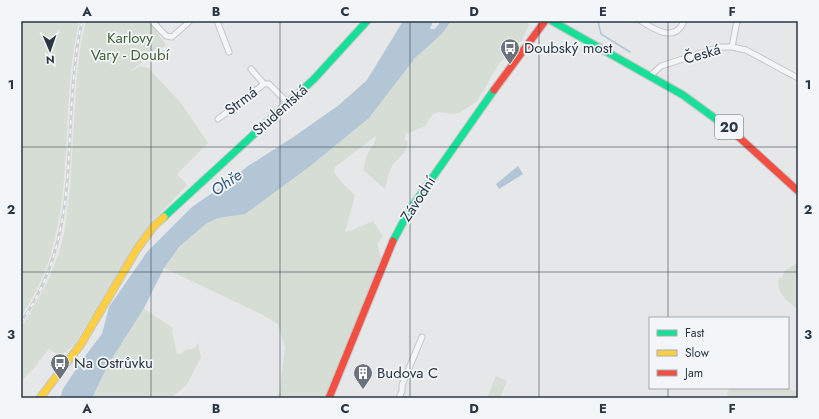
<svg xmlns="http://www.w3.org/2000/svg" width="819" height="419" font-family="Jost,sans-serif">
<rect width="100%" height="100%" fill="#e5e7e9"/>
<path fill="#d6ddd4" d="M21,21H79C56,121 83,226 21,316Z
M86,21H149L166,45L126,74L140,66L148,68L181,103L208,143L177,174L187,185L151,223L134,246L75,344L60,356L49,349L38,362L39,363L21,381V327L28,317L48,281L59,253L65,229L70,187L77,74L81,42Z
M451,21H526L529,25L522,41L519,42L502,60L491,76L486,87L477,101L459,113L452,114L439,112L433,114L425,126L406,134L404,139L408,142C405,157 397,157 391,168C388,174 387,183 385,189L363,170L367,154L375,142L376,136L335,167L334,173L345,186L355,195L345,232L353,230L373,221L383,236L377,244L382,261L326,398H277L280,391L285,347L278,324L259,313L164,268C177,251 195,224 218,218C221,217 226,217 230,217L309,167L369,118L415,58L442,34Z
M798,262V309C788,303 775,291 779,278L782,277L786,270Z
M143,308L173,328L172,331L177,354H181L186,350L195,348L198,342L201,358L187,384L171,398H92L109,363Z
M496,376L507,381L500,398H487Z
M730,388H786L798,392V398H729L727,394Z"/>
<path fill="#b3c6d5" d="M403,21H433L430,29H435L441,21H451L442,34L415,58L369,118L309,167L245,214L218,218L207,223L180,246L164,268L144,308L109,363L92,398H60L63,389L82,360L102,334L109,307L147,252L192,207L228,182L248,166L292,138L339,105L367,80Z
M518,166L523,174L499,189L496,184Z"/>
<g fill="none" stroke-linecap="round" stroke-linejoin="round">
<path stroke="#b3c6d5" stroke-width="1.5" d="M598,21L601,34L630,52"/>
<defs>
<path id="street" d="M152,21L166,36L172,37L190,21
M217,21L229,52
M641,21C655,30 675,43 684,21
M732,47L737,21
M251,69L264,84
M650,76L661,66L720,47H732L746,50L798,78
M218,119L264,84H269L288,103
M399,398L402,391V385L422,337"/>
<path id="fast" d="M552,21L683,95L731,130
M164,217L314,79L367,21
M393,241L409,211L494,90"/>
<path id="slow" d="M40,398L81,344L137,249L154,226L164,217"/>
<path id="jam" d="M494,90L545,21
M731,130L798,191
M329,398L393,241"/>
</defs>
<use href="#street" stroke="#c3c5c7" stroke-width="7"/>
<use href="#fast" stroke="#c3c5c7" stroke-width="9"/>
<use href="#slow" stroke="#c3c5c7" stroke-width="9"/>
<use href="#jam" stroke="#c3c5c7" stroke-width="9"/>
<use href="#street" stroke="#f4f5f6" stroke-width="5"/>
<use href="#fast" stroke="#16e098" stroke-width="7"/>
<use href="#slow" stroke="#ffcf43" stroke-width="7"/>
<use href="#jam" stroke="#f24e42" stroke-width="7"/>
<defs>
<path id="rail" d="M21,322C87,230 59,124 82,21"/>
</defs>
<use href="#rail" stroke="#cdcfd1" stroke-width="3"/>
<use href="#rail" stroke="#f3f6f8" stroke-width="1.5" stroke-dasharray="4.5" stroke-linecap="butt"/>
</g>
<path fill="none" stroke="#2a3644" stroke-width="1" stroke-opacity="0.55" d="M151,21V398M280,21V398M410,21V398M539,21V398M668,21V318M21,147H798M21,272H798M668,388V398"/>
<defs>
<symbol id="bus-pin" viewBox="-11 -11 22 30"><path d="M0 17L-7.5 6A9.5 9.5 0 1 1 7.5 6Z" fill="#6b747e" stroke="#f3f6f8"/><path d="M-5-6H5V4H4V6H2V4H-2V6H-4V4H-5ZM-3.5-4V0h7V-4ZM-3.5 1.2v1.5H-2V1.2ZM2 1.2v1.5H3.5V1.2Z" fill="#fff"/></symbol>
<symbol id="building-pin" viewBox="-11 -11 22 30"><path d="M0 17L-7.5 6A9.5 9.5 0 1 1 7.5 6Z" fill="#6b747e" stroke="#f3f6f8"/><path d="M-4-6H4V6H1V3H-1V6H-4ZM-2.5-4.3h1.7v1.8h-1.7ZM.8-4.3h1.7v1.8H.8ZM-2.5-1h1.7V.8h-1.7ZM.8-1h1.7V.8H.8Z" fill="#fff"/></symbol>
</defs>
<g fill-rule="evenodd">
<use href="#bus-pin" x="499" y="37" width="22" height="30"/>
<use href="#bus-pin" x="49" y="352" width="22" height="30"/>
<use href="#building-pin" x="352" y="362" width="22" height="30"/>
</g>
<g text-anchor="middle" stroke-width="3.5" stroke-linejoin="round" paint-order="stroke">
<rect fill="#f3f6f8" stroke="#66707a" stroke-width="1" x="715" y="115" width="28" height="24" rx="3"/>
<g font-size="14" font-weight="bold" fill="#2a3644">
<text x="729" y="132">20</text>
</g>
<g font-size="15" fill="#426136" stroke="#f3f6f8">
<text x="130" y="43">Karlovy<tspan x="130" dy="17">Vary - Doubí</tspan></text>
</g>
<g font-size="15" fill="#2a3644" stroke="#f3f6f8" text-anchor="start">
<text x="524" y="53">Doubský most</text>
<text x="74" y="368">Na Ostrůvku</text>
<text x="377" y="378">Budova C</text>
</g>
<g font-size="15" fill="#2a3644" stroke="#f3f6f8">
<text transform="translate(702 54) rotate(-16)" y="5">Česká</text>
<text transform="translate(241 101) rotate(-37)" y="5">Strmá</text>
<text transform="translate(280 110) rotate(-42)" y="5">Studentská</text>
<text transform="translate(418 199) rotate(-57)" y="5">Závodní</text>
</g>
<g font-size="16" font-style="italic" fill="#32597a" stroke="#f3f6f8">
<text transform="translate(226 182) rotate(-35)" y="6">Ohře</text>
</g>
</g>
<rect width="819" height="419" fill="none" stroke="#f3f6f8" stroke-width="44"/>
<rect x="649" y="317" width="140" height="72" fill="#f3f6f8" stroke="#a3a9b0"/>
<rect x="657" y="330" width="20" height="6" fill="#16e098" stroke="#a3a9b0"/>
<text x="685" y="337" font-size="12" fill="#2a3644">Fast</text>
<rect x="657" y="350" width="20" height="6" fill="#ffcf43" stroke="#a3a9b0"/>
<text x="685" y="357" font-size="12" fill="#2a3644">Slow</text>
<rect x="657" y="370" width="20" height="6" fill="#f24e42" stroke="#a3a9b0"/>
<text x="685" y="377" font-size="12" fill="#2a3644">Jam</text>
<g transform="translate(50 50) rotate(178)" stroke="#f3f6f8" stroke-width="3" paint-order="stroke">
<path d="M0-3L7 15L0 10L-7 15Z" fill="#2a3644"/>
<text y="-6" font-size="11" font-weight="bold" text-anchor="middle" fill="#2a3644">N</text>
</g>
<rect x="22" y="22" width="775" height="375" fill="none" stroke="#2a3644" stroke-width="1.5"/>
<g font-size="13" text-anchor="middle" font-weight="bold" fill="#2a3644">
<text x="87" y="16">A</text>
<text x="216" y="16">B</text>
<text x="345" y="16">C</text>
<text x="474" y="16">D</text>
<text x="603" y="16">E</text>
<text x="732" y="16">F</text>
<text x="11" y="89">1</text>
<text x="808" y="89">1</text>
<text x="11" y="214">2</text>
<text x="808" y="214">2</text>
<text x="11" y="339">3</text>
<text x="808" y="339">3</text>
<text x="87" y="413">A</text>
<text x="216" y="413">B</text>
<text x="345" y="413">C</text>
<text x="474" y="413">D</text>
<text x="603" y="413">E</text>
<text x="732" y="413">F</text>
</g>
</svg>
